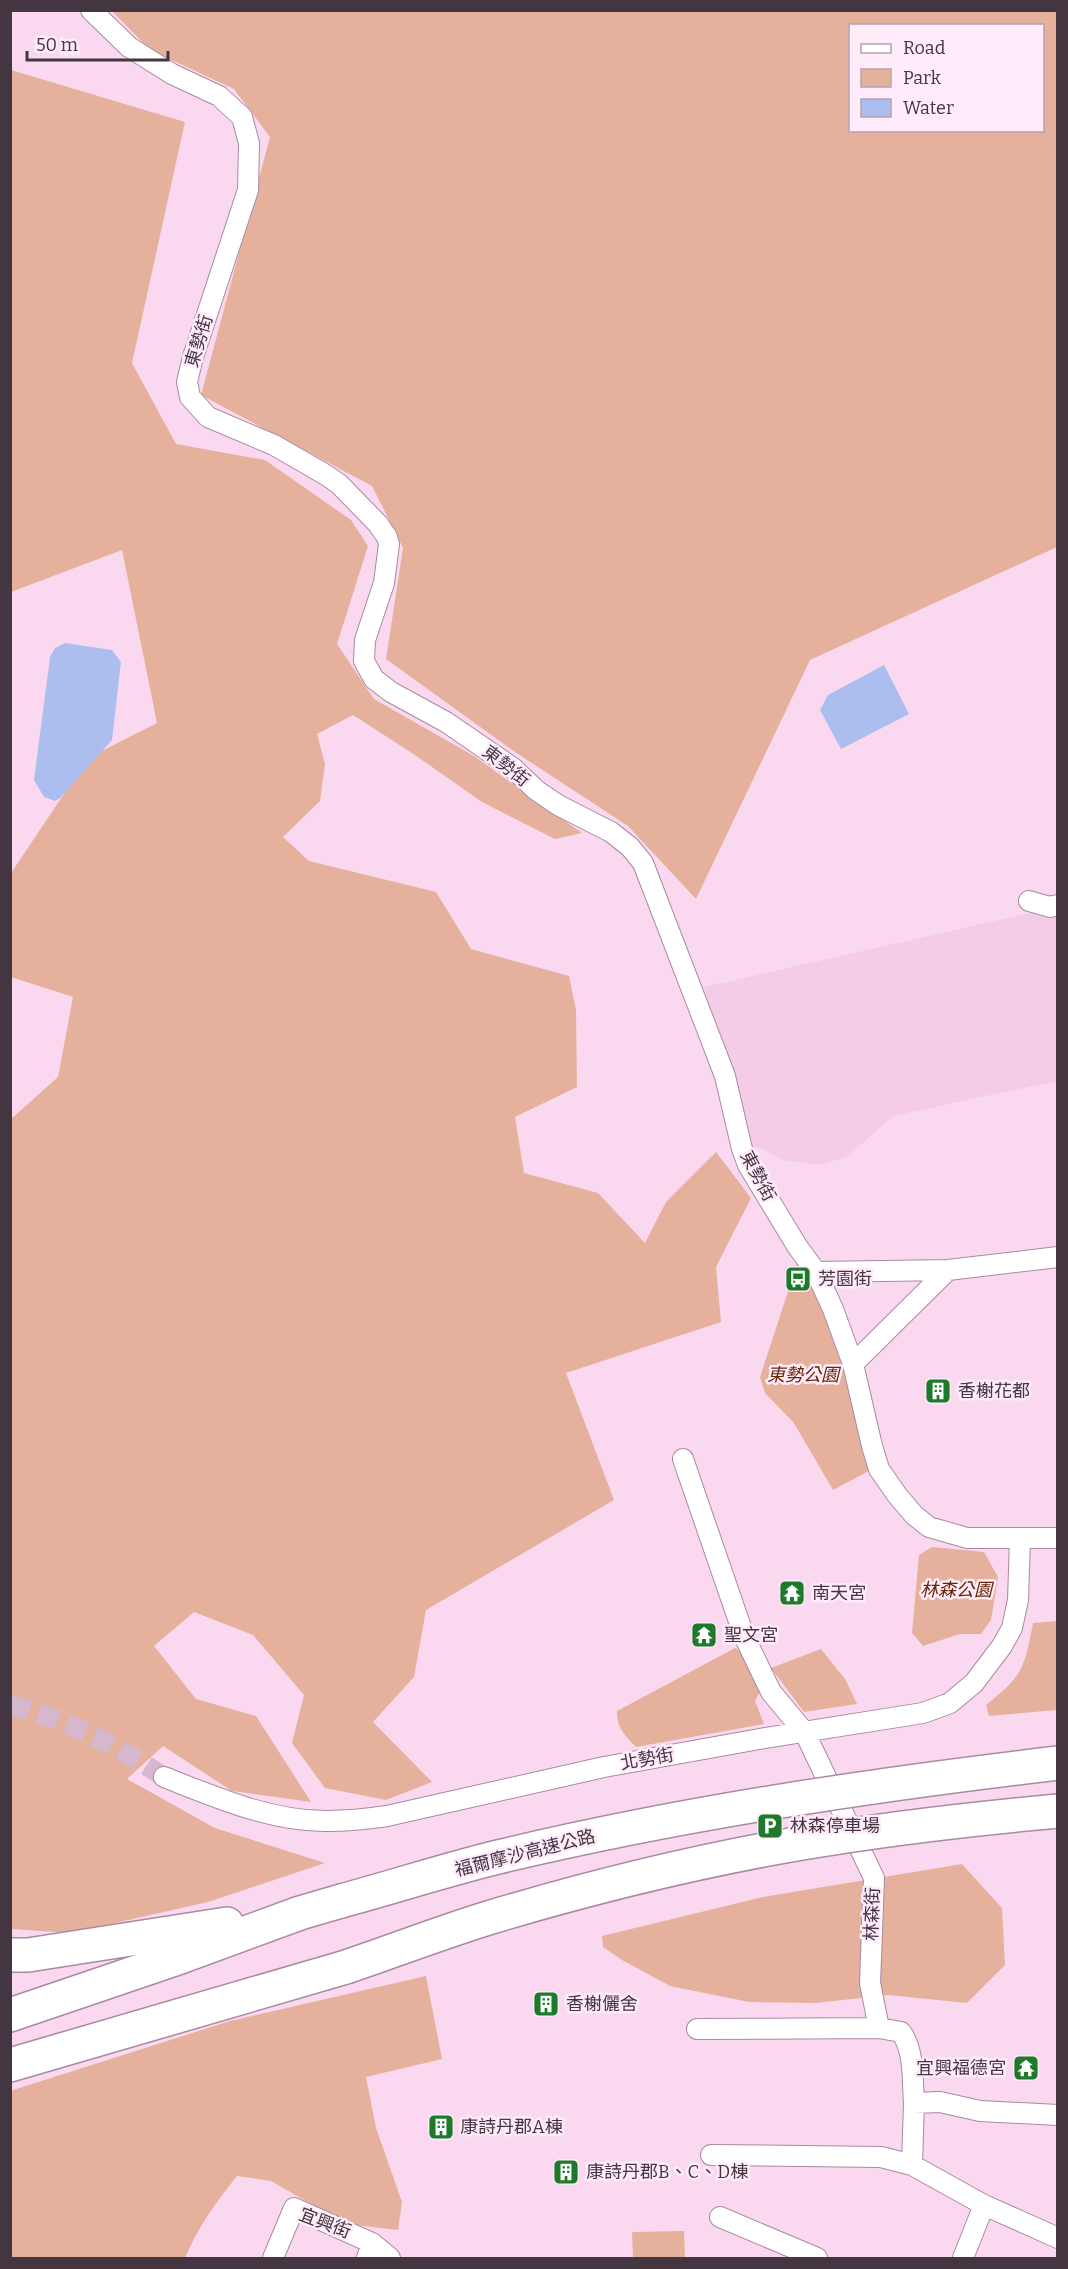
<svg xmlns="http://www.w3.org/2000/svg" width="1068" height="2269" font-family="Bitter,'Noto Sans TC',serif">
<rect width="100%" height="100%" fill="#fad9f0"/>
<path fill="#f4cce8" d="M1057,907V1083L1051,1082L893,1116L848,1156L820,1165L782,1160L758,1147L747,1149L704,987Z"/>
<path fill="#e5b19c" fill-rule="evenodd" d="M111,10L1057,11V547L810,660L696,899L628,826L515,752L386,659L403,548L372,486L201,395L270,137L234,89L150,50ZM850,26H1042V130H850Z
M11,70L185,122L132,363L176,444L265,460L351,520L368,546L337,644L374,699L474,756L582,833L555,839L482,802L412,753L353,715L317,734L325,764L320,801L283,837L309,861L436,892L471,949L569,976L576,1010L577,1087L515,1117L524,1173L598,1193L645,1243L666,1202L716,1152L751,1198L716,1267L721,1322L566,1373L614,1500L426,1610L414,1677L373,1722L432,1782L386,1800L325,1788L292,1743L304,1695L253,1635L194,1612L154,1646L196,1699L256,1716L311,1802L232,1791L163,1746L127,1779L215,1828L325,1863L208,1902L71,1933L11,1929L10,1120L58,1077L73,997L11,977V873L88,758L157,723L122,550L11,592Z
M798,1261L818,1291L842,1363L869,1471L833,1490L794,1423L765,1393L760,1377Z
M932,1547L984,1552L998,1577L991,1620L981,1634H960L923,1646L912,1633L919,1555Z
M1057,1621V1710L989,1716L986,1705C1023,1675 1024,1670 1033,1623Z
M735,1648L743,1652L760,1692L755,1701L764,1724L636,1747C626,1737 616,1727 617,1711Z
M821,1649L845,1679L857,1704L804,1712L771,1668Z
M962,1864L1002,1908L1005,1965L967,2003L888,1995L816,2003L749,2002L670,1986L622,1960L603,1947L602,1936L763,1897Z
M426,1976L442,2059L366,2077L376,2128L402,2202L398,2230L346,2224L271,2181L237,2176C216,2202 198,2227 185,2258H11L10,2091L230,2021Z
M684,2231L685,2258H633L632,2232Z"/>
<path fill="#acbeef" d="M65,643L112,650L121,662L112,740L60,798L55,801L44,797L34,780L50,657L55,648Z
M884,665L909,714L841,749L820,710L828,695Z"/>
<g fill="none" stroke-linecap="round" stroke-linejoin="round">
<path stroke="#d5b8cd" stroke-width="20" stroke-dasharray="20 10" stroke-linecap="butt" d="M10,1705C70,1721 113,1743 164,1777"/>
<defs>
<path id="street" d="M91,10L129,47L172,74L219,96L242,117L249,143L248,190L193,357L187,382L190,397L208,417L274,445L326,475L339,484L378,524L387,537L389,544L384,583L365,640L364,661L374,679L391,692L446,722L513,768L536,790L558,805L611,832L630,847L643,863L725,1076L742,1149L748,1165L797,1246L816,1272L833,1309L853,1364L872,1446L879,1469L897,1495L914,1515L929,1527L967,1538H1058
M1029,901L1050,907L1058,905
M816,1272L948,1270
M853,1364L948,1270L1058,1257
M683,1459L744,1636L771,1692L805,1733L874,1878L870,1983L879,2028L901,2032C915,2052 912,2079 914,2103L940,2102L980,2111L1058,2115
M164,1777C215,1797 272,1822 328,1821C348,1821 367,1819 387,1816L604,1767L765,1738L923,1713L950,1703L974,1683L1002,1646L1012,1628L1018,1600L1020,1539
M697,2029L879,2028
M711,2155L881,2157L912,2165L984,2205L1058,2238
M912,2165L914,2103
M720,2217L817,2258
M372,2243L390,2258
M273,2258L294,2208L372,2243L367,2258
M963,2258L984,2205"/>
<path id="highway" d="M10,1955H28L227,1924
M10,2015L172,1960L300,1913L341,1901
M10,2065L346,1967"/>
</defs>
<use href="#street" stroke="#a98aa0" stroke-width="22"/>
<use href="#highway" stroke="#a98aa0" stroke-width="36"/>
<use href="#street" stroke="#fff" stroke-width="20"/>
<use href="#highway" stroke="#fff" stroke-width="33"/>
<defs>
<path id="highway-bridge" d="M341,1901C393,1887 445,1870 498,1857C682,1813 870,1785 1058,1763
M346,1967C393,1951 440,1933 488,1918C588,1888 693,1862 796,1844C883,1829 970,1819 1058,1811"/>
</defs>
<use href="#highway-bridge" stroke="#a98aa0" stroke-width="36" stroke-linecap="butt"/>
<use href="#highway-bridge" stroke="#fff" stroke-width="33"/>
</g>
<defs>
<symbol id="bus-square" viewBox="-11 -11 22 22"><rect x="-9" y="-9" width="18" height="18" rx="4" fill="#1d7a2a" stroke="#ffebf9"/><path d="M-5-6H5V4H4V6H2V4H-2V6H-4V4H-5ZM-3.5-4V0h7V-4ZM-3.5 1.2v1.5H-2V1.2ZM2 1.2v1.5H3.5V1.2Z" fill="#fff"/></symbol>
<symbol id="building-square" viewBox="-11 -11 22 22"><rect x="-9" y="-9" width="18" height="18" rx="4" fill="#1d7a2a" stroke="#ffebf9"/><path d="M-4-6H4V6H1V3H-1V6H-4ZM-2.5-4.3h1.7v1.8h-1.7ZM.8-4.3h1.7v1.8H.8ZM-2.5-1h1.7V.8h-1.7ZM.8-1h1.7V.8H.8Z" fill="#fff"/></symbol>
<symbol id="temple-square" viewBox="-11 -11 22 22"><rect x="-9" y="-9" width="18" height="18" rx="4" fill="#1d7a2a" stroke="#ffebf9"/><path d="M0-6L5-2H3V0L6.5 2.5H4V6H1.5V3h-3V6H-4V2.5H-6.5L-3 0V-2H-5Z" fill="#fff"/></symbol>
<symbol id="parking-square" viewBox="-11 -11 22 22"><rect x="-9" y="-9" width="18" height="18" rx="4" fill="#1d7a2a" stroke="#ffebf9"/><path d="M-3.5-5.5H1a3.5 3.5 0 0 1 0 7H-1V5.5H-3.5ZM-1-3.4V-.6H.8a1.4 1.4 0 0 0 0-2.8Z" fill="#fff"/></symbol>
</defs>
<g fill-rule="evenodd">
<use href="#bus-square" x="783" y="1264" width="30" height="30"/>
<use href="#building-square" x="923" y="1376" width="30" height="30"/>
<use href="#temple-square" x="777" y="1578" width="30" height="30"/>
<use href="#temple-square" x="689" y="1620" width="30" height="30"/>
<use href="#parking-square" x="755" y="1811" width="30" height="30"/>
<use href="#building-square" x="531" y="1989" width="30" height="30"/>
<use href="#temple-square" x="1011" y="2053" width="30" height="30"/>
<use href="#building-square" x="426" y="2112" width="30" height="30"/>
<use href="#building-square" x="551" y="2157" width="30" height="30"/>
</g>
<g text-anchor="middle" stroke-width="5" stroke-linejoin="round" paint-order="stroke">
<g font-size="18" fill="#433640" stroke="#ffebf9">
<text transform="translate(199 341) rotate(-73)" y="6">東勢街</text>
<text transform="translate(506 766) rotate(38)" y="6">東勢街</text>
<text transform="translate(758 1176) rotate(62)" y="6">東勢街</text>
<text transform="translate(647 1759) rotate(-10)" y="6">北勢街</text>
<text transform="translate(525 1853) rotate(-14)" y="6">福爾摩沙高速公路</text>
<text transform="translate(872 1914) rotate(-88)" y="6">林森街</text>
<text transform="translate(325 2223) rotate(21)" y="6">宜興街</text>
</g>
<g font-size="18" fill="#433640" stroke="#ffebf9" text-anchor="start">
<text x="818" y="1285">芳園街</text>
<text x="958" y="1397">香榭花都</text>
<text x="812" y="1599">南天宮</text>
<text x="724" y="1641">聖文宮</text>
<text x="790" y="1832">林森停車場</text>
<text x="566" y="2010">香榭儷舍</text>
<text x="1006" y="2074" text-anchor="end">宜興福德宮</text>
<text x="460" y="2133">康詩丹郡A棟</text>
<text x="586" y="2178">康詩丹郡B、C、D棟</text>
</g>
<g font-size="18" font-style="italic" fill="#672602" stroke="#ffebf9">
<text x="803" y="1381">東勢公園</text>
<text x="956" y="1596">林森公園</text>
</g>
</g>
<rect width="1068" height="2269" fill="none" stroke="#433640" stroke-width="24"/>
<rect x="849" y="24" width="195" height="108" fill="#ffebf9" stroke="#b4a3af" stroke-width="1.5"/>
<rect x="861" y="44" width="30" height="9" fill="#ffffff" stroke="#b4a3af" stroke-width="1.5"/>
<text x="903" y="54" font-size="18" fill="#433640">Road</text>
<rect x="861" y="69" width="30" height="18" fill="#e5b19c" stroke="#b4a3af" stroke-width="1.5"/>
<text x="903" y="84" font-size="18" fill="#433640">Park</text>
<rect x="861" y="99" width="30" height="18" fill="#acbeef" stroke="#b4a3af" stroke-width="1.5"/>
<text x="903" y="114" font-size="18" fill="#433640">Water</text>
<path d="M27 51v9h141v-9" fill="none" stroke="#433640" stroke-width="3"/>
<text x="36" y="51" font-size="18" fill="#433640" stroke="#ffebf9" stroke-width="4.5" paint-order="stroke">50 m</text>
</svg>
